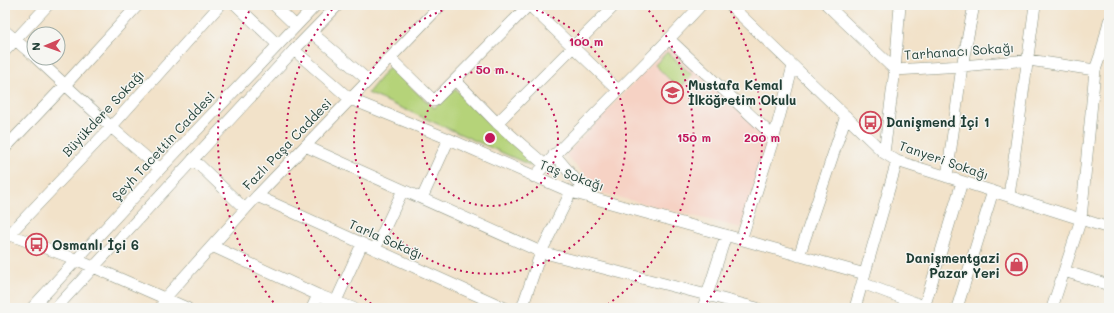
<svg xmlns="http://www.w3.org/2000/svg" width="1114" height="313" font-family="Mali,sans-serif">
<rect width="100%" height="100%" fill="#f6f6f2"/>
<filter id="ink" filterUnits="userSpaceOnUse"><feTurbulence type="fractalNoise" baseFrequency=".025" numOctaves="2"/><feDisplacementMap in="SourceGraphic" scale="8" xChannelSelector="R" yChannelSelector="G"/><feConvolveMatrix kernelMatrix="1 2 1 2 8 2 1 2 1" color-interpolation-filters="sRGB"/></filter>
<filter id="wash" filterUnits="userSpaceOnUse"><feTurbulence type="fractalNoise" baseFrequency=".012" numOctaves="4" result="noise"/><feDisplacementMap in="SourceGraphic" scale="16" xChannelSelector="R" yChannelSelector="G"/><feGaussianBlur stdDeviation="0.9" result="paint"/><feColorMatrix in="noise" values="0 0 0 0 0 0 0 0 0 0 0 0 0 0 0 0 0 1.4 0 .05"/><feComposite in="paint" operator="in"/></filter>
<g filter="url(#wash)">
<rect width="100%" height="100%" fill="#f2e2c9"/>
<path fill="#f6d2c4" d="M669,45L768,138L741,228L601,193L566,155Z"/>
<path fill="#b5d379" stroke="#6a8856" d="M667,52L692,75L679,89L655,65Z
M389,67L434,108L455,89L535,163L532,166L368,93Z"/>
</g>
<g filter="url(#ink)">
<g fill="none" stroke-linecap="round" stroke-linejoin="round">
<defs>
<path id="minor" d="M236,5L278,45
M274,5L296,26
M529,5L618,90
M730,5L884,153L897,161L1109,228
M827,5L895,70L962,66L1029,60L1095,70
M5,31L34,56
M312,33L368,80
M670,40L774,137
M294,50L350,99L449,139L571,192L865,274
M5,51L48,5
M36,58L111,127L160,169
M390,58L434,101L529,5
M455,80L497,123L545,165
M497,123L615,5
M305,146L541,252L757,308
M5,148L65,85L138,5
M884,153L895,70L900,5
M554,154L591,198
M193,159L245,209
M534,177C589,118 647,64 701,5
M947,177L962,66L974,5
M257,196L505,308
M1009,196L1035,5
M422,198L449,139
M5,233L75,259L187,308
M5,239L111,127L220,5
M741,240L774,137L793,66
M212,246L318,295L353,308
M375,249L403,190
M799,256L846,116
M1064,271L1109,285
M862,283L929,308
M336,301L362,244
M32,308L160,169L316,5
M56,308L294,50L338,5
M161,308L165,298L257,196L441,5
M312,308L318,295
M522,308L541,252L571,192
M703,308L726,235
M855,308L897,161
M924,308L962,182
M957,308L993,191
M1052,308L1081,219L1095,70L1102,50L1109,21"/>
</defs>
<use href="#minor" stroke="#88907e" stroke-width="12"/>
<use href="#minor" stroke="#fff" stroke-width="11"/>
</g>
</g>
<g fill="none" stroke="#c2185b" stroke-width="2" stroke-dasharray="2 4">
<circle cx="490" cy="138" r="68"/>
<path d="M519 5A136 136 0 1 1 461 5"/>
<path d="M376 307A204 204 0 0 1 335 6M645 6A204 204 0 0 1 604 307"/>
<path d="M277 307A272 272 0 0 1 252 6M728 6A272 272 0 0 1 703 307"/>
</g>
<defs>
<symbol id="school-ring" viewBox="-11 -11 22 22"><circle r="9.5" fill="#f6f6f2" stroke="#d1495b" stroke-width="1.5"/><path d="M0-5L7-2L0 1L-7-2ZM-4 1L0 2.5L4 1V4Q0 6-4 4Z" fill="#d1495b"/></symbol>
<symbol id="bus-ring" viewBox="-11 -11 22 22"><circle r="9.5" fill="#f6f6f2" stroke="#d1495b" stroke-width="1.5"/><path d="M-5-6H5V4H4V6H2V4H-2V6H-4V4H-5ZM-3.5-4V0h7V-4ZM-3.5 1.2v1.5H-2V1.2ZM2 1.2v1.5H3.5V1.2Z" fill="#d1495b"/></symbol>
<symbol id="shop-ring" viewBox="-11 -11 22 22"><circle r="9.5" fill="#f6f6f2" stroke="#d1495b" stroke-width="1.5"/><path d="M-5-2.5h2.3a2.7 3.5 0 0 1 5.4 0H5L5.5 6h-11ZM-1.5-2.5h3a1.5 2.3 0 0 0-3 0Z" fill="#d1495b"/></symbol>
</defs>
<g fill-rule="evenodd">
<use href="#school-ring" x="660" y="80" width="25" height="25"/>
<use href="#bus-ring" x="858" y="110" width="25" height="25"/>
<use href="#bus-ring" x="24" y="232" width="25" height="25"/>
<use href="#shop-ring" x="1004" y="252" width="25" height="25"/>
</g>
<g text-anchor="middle" stroke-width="3" stroke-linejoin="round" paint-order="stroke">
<g font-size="13" fill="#1f3d34" stroke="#f6f6f2">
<text transform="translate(959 51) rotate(-4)" y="5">Tarhanacı Sokağı</text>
<text transform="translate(103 113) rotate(-47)" y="5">Büyükdere Sokağı</text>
<text transform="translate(287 144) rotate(-46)" y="5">Fazlı Paşa Caddesi</text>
<text transform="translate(163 146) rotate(-47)" y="5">Şeyh Tacettin Caddesi</text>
<text transform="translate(944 160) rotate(19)" y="5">Tanyeri Sokağı</text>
<text transform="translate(572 175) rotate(20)" y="5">Taş Sokağı</text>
<text transform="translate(386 239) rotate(24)" y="5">Tarla Sokağı</text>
</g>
<g font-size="13" font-weight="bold" fill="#1f3d34" stroke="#f6f6f2" text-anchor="start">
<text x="688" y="90">Mustafa Kemal<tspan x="688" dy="15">İlköğretim Okulu</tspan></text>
<text x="886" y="127">Danişmend İçi 1</text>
<text x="52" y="250">Osmanlı İçi 6</text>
<text x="1000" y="263" text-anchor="end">Danişmentgazi<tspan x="1000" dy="15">Pazar Yeri</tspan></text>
</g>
</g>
<circle cx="490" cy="138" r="6" fill="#c2185b" stroke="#f6f6f2" stroke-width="2"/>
<g font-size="12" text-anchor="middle" font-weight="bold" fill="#c2185b" stroke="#f6f6f2" stroke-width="3" stroke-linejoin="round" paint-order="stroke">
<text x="586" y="46">100 m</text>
<text x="490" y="74">50 m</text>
<text x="694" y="142">150 m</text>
<text x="762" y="142">200 m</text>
</g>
<rect width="1114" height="313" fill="none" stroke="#f6f6f2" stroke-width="20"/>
<g transform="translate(46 46) rotate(268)"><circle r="19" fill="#f6f6f2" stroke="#a0aca6"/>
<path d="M0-3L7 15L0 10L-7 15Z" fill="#d1495b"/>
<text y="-6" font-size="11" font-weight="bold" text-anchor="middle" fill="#1f3d34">N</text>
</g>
</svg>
